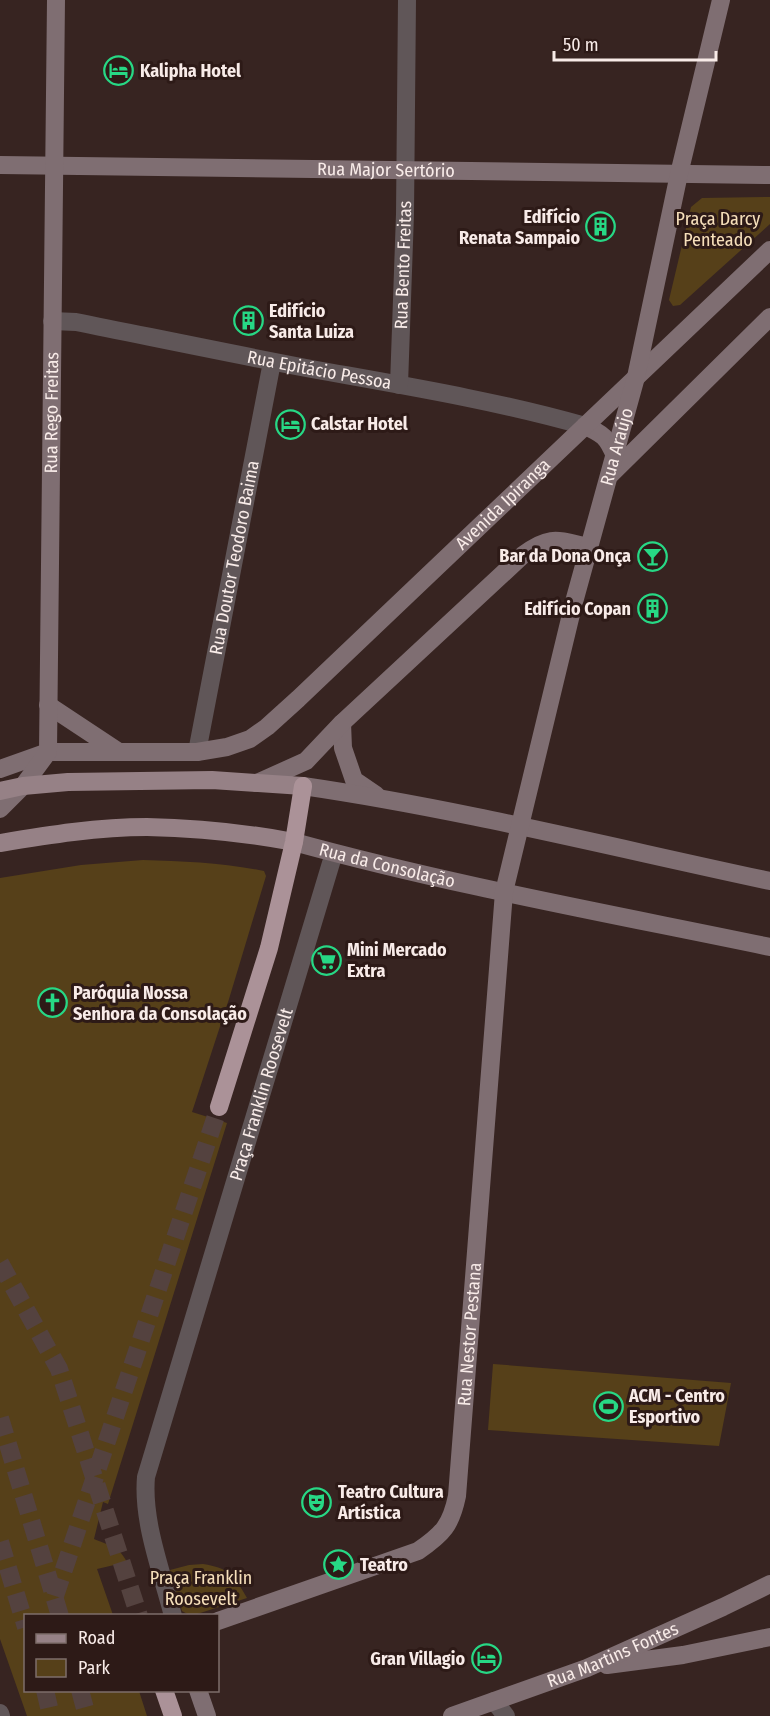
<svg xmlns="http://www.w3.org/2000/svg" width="770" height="1716" font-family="'Fira Sans Condensed',sans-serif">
<rect width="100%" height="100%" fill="#372421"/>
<path fill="#564019" d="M770,197V224L680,305L673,306L669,300L691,207L702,198Z
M143,860C184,861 224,863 264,871L266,876L229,999L192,1112L227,1123L108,1504L103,1502L94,1539C110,1546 118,1545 127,1562L97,1569L113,1615L26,1616V1690L139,1691L147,1716H27L0,1639V878L81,865Z
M493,1364L731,1383L719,1446L488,1430Z
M203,1564C229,1568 234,1575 247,1598L194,1615H189L182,1611L170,1570L189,1565Z"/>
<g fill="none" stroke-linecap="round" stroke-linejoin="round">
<path stroke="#54423f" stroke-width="18" stroke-dasharray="18 9" stroke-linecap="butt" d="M0,1263L59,1369L139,1616
M0,1418L60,1616
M0,1542L26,1627
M55,1596L219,1107
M45,1690L51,1716
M80,1690L87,1716"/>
<g stroke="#605658" stroke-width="18">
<path id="s1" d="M52,321L76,322C156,338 237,355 317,370C406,386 497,401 585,426"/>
<path id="s2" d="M399,385L405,214L407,0"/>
<path id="s3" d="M197,752L272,362"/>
<path id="s4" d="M173,1616C162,1572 142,1522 146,1477L334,853"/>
<path d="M494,1701L506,1716"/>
<path d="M0,1713L1,1716"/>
</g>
<g stroke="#7f6e72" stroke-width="18">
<path id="s5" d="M0,165L770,175"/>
<path d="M585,426C603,434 607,437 615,456"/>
<path d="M611,474L770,317"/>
<path d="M48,705L119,752"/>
<path d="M342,723L343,748L354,780L376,795"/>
<path id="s6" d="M0,769L48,752H197L227,747L250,739L267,727L298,699L770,250"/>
<path d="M257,783L306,761L342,723L523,555C550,535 557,540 588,547"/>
<path d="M303,786C460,809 615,848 770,881"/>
<path id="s7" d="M0,809L23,786L48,752L56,0"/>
<path id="s8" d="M294,842C451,885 611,914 770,947"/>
<path id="s9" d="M218,1621L418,1551C443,1534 451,1525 457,1496L504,892L574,602L636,377L679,174L721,0"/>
<path d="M607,1665L683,1655L770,1637"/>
<path d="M198,1690L207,1716"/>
<path id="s10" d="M452,1716L587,1668L723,1607L770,1584"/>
</g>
<path stroke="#968186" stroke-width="18" d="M0,791L23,786L68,782L212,780L303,786
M0,843C48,835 98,827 147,827C197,828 246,833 294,842"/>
<path stroke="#ab9298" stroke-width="18" d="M219,1107L269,948L294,842L303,786
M164,1690L173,1716"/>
</g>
<defs>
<symbol id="hotel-ring" viewBox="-11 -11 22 22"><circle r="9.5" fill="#2d1a17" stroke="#27d885" stroke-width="1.5"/><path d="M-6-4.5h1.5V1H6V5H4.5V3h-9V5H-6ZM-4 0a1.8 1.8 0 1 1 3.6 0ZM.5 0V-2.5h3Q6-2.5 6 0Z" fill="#27d885"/></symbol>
<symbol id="building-ring" viewBox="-11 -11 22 22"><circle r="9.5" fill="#2d1a17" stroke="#27d885" stroke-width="1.5"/><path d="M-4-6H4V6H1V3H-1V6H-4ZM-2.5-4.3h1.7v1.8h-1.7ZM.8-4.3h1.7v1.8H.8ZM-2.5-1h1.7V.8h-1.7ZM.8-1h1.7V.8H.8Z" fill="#27d885"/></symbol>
<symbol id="bar-ring" viewBox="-11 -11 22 22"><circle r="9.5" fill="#2d1a17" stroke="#27d885" stroke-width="1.5"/><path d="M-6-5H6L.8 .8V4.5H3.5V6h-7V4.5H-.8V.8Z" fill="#27d885"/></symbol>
<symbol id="supermarket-ring" viewBox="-11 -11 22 22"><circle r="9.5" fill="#2d1a17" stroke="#27d885" stroke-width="1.5"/><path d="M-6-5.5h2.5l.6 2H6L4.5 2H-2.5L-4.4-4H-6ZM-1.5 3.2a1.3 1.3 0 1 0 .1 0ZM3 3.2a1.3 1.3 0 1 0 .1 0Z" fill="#27d885"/></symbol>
<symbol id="church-ring" viewBox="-11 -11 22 22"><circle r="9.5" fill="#2d1a17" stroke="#27d885" stroke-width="1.5"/><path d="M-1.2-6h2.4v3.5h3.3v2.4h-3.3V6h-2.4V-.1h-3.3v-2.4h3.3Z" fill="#27d885"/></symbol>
<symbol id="stadium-ring" viewBox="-11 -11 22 22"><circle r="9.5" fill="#2d1a17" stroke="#27d885" stroke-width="1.5"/><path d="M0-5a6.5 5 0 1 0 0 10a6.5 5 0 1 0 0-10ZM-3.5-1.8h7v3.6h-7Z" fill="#27d885"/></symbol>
<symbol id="theatre-ring" viewBox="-11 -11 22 22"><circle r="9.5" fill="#2d1a17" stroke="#27d885" stroke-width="1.5"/><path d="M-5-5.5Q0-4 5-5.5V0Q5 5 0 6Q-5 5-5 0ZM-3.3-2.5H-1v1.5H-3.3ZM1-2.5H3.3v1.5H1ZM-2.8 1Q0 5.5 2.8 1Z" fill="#27d885"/></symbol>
<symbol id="sight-ring" viewBox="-11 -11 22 22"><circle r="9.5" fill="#2d1a17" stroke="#27d885" stroke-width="1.5"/><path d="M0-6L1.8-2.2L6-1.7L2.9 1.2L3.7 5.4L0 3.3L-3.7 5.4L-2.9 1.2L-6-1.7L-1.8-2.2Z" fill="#27d885"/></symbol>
</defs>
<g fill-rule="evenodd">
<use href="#hotel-ring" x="102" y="54" width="33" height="33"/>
<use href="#building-ring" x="584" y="210" width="33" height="33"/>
<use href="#building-ring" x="232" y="304" width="33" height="33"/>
<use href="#hotel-ring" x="274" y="408" width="33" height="33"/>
<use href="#bar-ring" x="636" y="540" width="33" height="33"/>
<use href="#building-ring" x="636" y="592" width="33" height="33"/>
<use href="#supermarket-ring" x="310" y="944" width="33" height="33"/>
<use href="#church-ring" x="36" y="986" width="33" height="33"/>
<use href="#stadium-ring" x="592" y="1390" width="33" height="33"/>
<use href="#theatre-ring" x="300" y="1486" width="33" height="33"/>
<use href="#sight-ring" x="322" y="1548" width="33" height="33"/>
<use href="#hotel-ring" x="470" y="1642" width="33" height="33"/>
</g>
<g text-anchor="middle" stroke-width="6" stroke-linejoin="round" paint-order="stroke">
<g font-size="18" font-weight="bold" fill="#f8ebe8" stroke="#2d1a17" text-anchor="start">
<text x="140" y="77">Kalipha Hotel</text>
<text x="580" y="223" text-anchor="end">Edifício<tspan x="580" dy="21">Renata Sampaio</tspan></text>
<text x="269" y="317">Edifício<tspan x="269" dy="21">Santa Luiza</tspan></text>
<text x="311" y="430">Calstar Hotel</text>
<text x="631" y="562" text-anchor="end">Bar da Dona Onça</text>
<text x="631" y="615" text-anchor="end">Edifício Copan</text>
<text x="347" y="956">Mini Mercado<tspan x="347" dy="21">Extra</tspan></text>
<text x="73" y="999">Paróquia Nossa<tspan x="73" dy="21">Senhora da Consolação</tspan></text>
<text x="629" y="1402">ACM - Centro<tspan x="629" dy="21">Esportivo</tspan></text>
<text x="338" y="1498">Teatro Cultura<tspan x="338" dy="21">Artística</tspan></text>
<text x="360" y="1571">Teatro</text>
<text x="465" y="1665" text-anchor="end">Gran Villagio</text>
</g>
<g font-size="18" fill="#f8ebe8" stroke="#2d1a17">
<text dy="6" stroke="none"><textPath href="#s5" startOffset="386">Rua Major Sertório</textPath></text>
<text dy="6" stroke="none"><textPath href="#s2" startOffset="120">Rua Bento Freitas</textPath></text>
<text dy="6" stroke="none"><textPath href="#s1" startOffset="272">Rua Epitácio Pessoa</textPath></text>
<text dy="6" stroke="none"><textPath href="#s7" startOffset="414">Rua Rego Freitas</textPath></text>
<text dy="6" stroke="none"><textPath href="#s9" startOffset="1347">Rua Araújo</textPath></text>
<text dy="6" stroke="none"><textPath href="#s6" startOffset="600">Avenida Ipiranga</textPath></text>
<text dy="6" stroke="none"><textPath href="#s3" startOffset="198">Rua Doutor Teodoro Baima</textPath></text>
<text dy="6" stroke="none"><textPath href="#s8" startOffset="96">Rua da Consolação</textPath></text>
<text dy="6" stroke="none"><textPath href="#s4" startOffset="542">Praça Franklin Roosevelt</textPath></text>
<text dy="6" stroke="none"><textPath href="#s9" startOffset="444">Rua Nestor Pestana</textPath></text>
<text dy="6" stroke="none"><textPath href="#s10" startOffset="172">Rua Martins Fontes</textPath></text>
</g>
<g font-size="18" fill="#f7e0bb" stroke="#2d1a17">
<text x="718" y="225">Praça Darcy<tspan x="718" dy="21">Penteado</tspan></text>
<text x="201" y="1584">Praça Franklin<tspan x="201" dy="21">Roosevelt</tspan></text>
</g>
</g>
<rect x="24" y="1614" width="195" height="78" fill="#2d1a17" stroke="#7e6e6b" stroke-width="1.5"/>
<rect x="36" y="1634" width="30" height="9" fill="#968186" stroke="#7e6e6b" stroke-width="1.5"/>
<text x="78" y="1644" font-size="18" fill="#f8ebe8">Road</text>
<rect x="36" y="1659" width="30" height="18" fill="#564019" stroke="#7e6e6b" stroke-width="1.5"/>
<text x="78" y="1674" font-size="18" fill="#f8ebe8">Park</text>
<path d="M554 51v9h162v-9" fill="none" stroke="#f8ebe8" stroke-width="3"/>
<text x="563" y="51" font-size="18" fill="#f8ebe8" stroke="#2d1a17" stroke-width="4.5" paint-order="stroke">50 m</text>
</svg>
